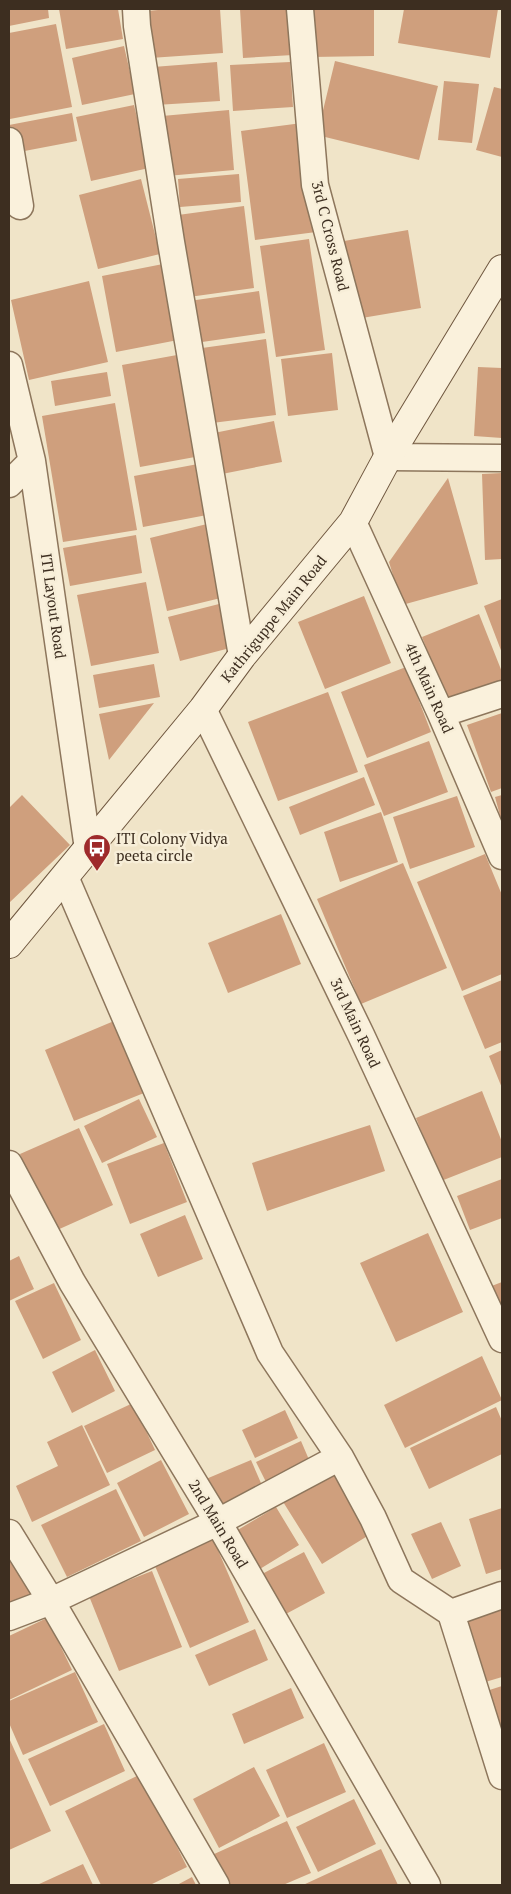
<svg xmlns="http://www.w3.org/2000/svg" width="511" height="1894" font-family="'PT Serif',serif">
<rect width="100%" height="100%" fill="#f0e4c8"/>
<path fill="#cf9f7d" d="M9,9H48L49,18L9,26Z
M59,9H118L123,39L66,49Z
M169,9H220L223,53L150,58L147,11Z
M240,9H290L293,55L243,58Z
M312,9H374V56L312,57Z
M404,9H498L490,58L398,43Z
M56,24L72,107L10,119L9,33Z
M124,46L135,94L82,105L72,58Z
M335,61L438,86L419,160L317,135Z
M217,62L220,101L156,105L153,67Z
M290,62L293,107L233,111L230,65Z
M444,81L479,84L472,143L438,140Z
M494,87L502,89V157L476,150Z
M134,105L149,168L91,181L76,117Z
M229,110L234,170L167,176L162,116Z
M72,113L77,141L14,153L9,125Z
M302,123L316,232L255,240L241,131Z
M239,174L241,202L180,207L178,179Z
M141,179L160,254L98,269L79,195Z
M244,206L254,288L189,297L178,215Z
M408,230L421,308L356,319L344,241Z
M309,239L325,350L276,357L260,246Z
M163,264L178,340L116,352L102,276Z
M89,281L108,362L29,380L11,300Z
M259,291L265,333L195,343L189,301Z
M266,339L276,415L212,423L202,348Z
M332,353L338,410L288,416L281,359Z
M177,355L195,457L140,467L122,365Z
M478,367L502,368V438L474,436Z
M107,372L111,396L55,406L51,381Z
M115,403L137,530L63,542L42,416Z
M274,421L282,462L222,474L214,433Z
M198,464L207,515L143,527L134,476Z
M502,473V559L485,560L482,474Z
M448,478L478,584L402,605L389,562Z
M207,524L225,597L167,611L150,538Z
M136,535L142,573L70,586L63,548Z
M146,582L159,653L91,666L77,595Z
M364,596L391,663L325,689L298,622Z
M502,599V653L484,606Z
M219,604L230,648L180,661L168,617Z
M479,614L502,672V687L450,708L422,637Z
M154,664L160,697L99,708L93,675Z
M406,667L431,732L367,758L341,692Z
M328,692L358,772L278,801L248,722Z
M154,703L109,760L99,714Z
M502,713V788L491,792L467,725Z
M429,741L448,792L384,816L364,765Z
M364,777L375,805L300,835L289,807Z
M22,795L70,845L9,903V808Z
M502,795V823L495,797Z
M457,796L475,847L410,869L393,817Z
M381,812L398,862L340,882L324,832Z
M485,854L502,895V974L462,991L417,882Z
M403,863L447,968L361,1004L317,899Z
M281,914L301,964L228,993L208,943Z
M502,980V1042L485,1049L463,996Z
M114,1021L144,1093L74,1121L45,1050Z
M502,1050V1088L489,1056Z
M482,1091L502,1142V1157L441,1181L416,1118Z
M139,1099L157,1137L102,1163L84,1126Z
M370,1125L385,1171L267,1211L252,1163Z
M79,1128L113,1205L55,1231L20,1154Z
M164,1143L187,1202L130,1224L107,1164Z
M502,1179V1218L470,1230L457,1196Z
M185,1215L203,1259L158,1277L140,1234Z
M428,1233L463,1312L396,1342L360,1263Z
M19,1256L34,1289L9,1301V1261Z
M502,1282V1323L489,1287Z
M54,1283L81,1340L43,1359L15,1301Z
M95,1350L115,1391L72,1413L52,1372Z
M482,1356L502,1400L405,1448L384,1405Z
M133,1403L155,1450L107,1473L84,1426Z
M496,1407L502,1421V1454L429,1489L410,1448Z
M285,1410L298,1438L255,1458L242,1430Z
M82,1425L110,1485L32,1522L16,1486L58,1466L47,1442Z
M301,1441L310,1462L266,1482L256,1462Z
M161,1460L189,1514L144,1537L117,1483Z
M251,1460L264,1490L219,1510L206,1479Z
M332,1465L374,1532L322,1564L280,1497Z
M116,1489L141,1541L67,1577L41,1525Z
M276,1507L299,1545L255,1572L231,1534Z
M502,1508V1569L486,1574L469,1519Z
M441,1522L461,1566L432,1579L411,1534Z
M211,1534L249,1622L190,1648L152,1559Z
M9,1550L33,1592L9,1606Z
M304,1552L325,1593L284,1615L262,1574Z
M152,1571L182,1647L119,1671L89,1596Z
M502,1604V1677L482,1683L461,1617Z
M47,1618L72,1670L9,1700V1636Z
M255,1629L268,1660L209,1686L195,1655Z
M75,1672L98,1722L23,1755L9,1723V1701Z
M502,1686V1732L493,1735L480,1693Z
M291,1688L304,1718L244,1744L232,1714Z
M104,1724L125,1771L50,1806L28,1759Z
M9,1738L51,1831L9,1850Z
M324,1743L346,1792L287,1818L266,1770Z
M254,1767L280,1816L219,1848L193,1799Z
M141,1774L187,1867L150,1885H101L65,1811Z
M354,1799L376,1844L318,1872L296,1827Z
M287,1821L311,1873L283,1885H226L212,1855Z
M381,1849L398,1885H303Z
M83,1864L93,1885H37Z
M192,1877L196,1885H177Z"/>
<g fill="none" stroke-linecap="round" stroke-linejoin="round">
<defs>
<path id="street" d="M136,9L137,26L171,242L242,656
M300,9L315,185L388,457L502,458
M9,141L20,206
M9,365L32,461L88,849
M9,484L32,461
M353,522L441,714L502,856
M203,709L361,1035L502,1339
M441,714L502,694
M65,877L270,1353L340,1457L373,1518L401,1580L451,1613L502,1776
M9,1164L72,1282L218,1522L427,1885
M9,1533L51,1601L216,1885
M451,1613L502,1595
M9,1617L51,1601L218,1522L340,1457"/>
<path id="secondary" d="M9,944L203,709L242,656L353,522L388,457L502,269"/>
</defs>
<use href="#street" stroke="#8d765c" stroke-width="29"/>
<use href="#secondary" stroke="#6f573f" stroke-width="30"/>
<use href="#street" stroke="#faf1dc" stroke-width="26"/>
<use href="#secondary" stroke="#faf1dc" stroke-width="28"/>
</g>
<defs>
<symbol id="bus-pin" viewBox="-11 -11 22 30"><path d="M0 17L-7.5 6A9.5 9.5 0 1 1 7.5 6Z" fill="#9e2a2b" stroke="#f7eed8"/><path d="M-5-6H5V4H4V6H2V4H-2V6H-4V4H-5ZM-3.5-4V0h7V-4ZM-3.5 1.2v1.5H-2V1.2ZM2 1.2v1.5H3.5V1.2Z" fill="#fff"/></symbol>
</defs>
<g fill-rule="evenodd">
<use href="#bus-pin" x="81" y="832" width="32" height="43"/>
</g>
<g text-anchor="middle" stroke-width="5" stroke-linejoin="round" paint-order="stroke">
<g font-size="15" fill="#3d2e20" stroke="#f7eed8">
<text transform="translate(330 236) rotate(76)" y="5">3rd C Cross Road</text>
<text transform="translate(53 606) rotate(82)" y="5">ITI Layout Road</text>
<text transform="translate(274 619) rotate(-51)" y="5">Kathriguppe Main Road</text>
<text transform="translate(429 688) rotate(66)" y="5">4th Main Road</text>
<text transform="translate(355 1023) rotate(65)" y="5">3rd Main Road</text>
<text transform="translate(218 1524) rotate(59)" y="5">2nd Main Road</text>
</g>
<g font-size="15" fill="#3d2e20" stroke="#f7eed8" text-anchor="start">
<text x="116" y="844">ITI Colony Vidya<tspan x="116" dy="17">peeta circle</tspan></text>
</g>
</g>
<rect width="511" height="1894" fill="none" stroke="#3d2e20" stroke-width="20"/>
</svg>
